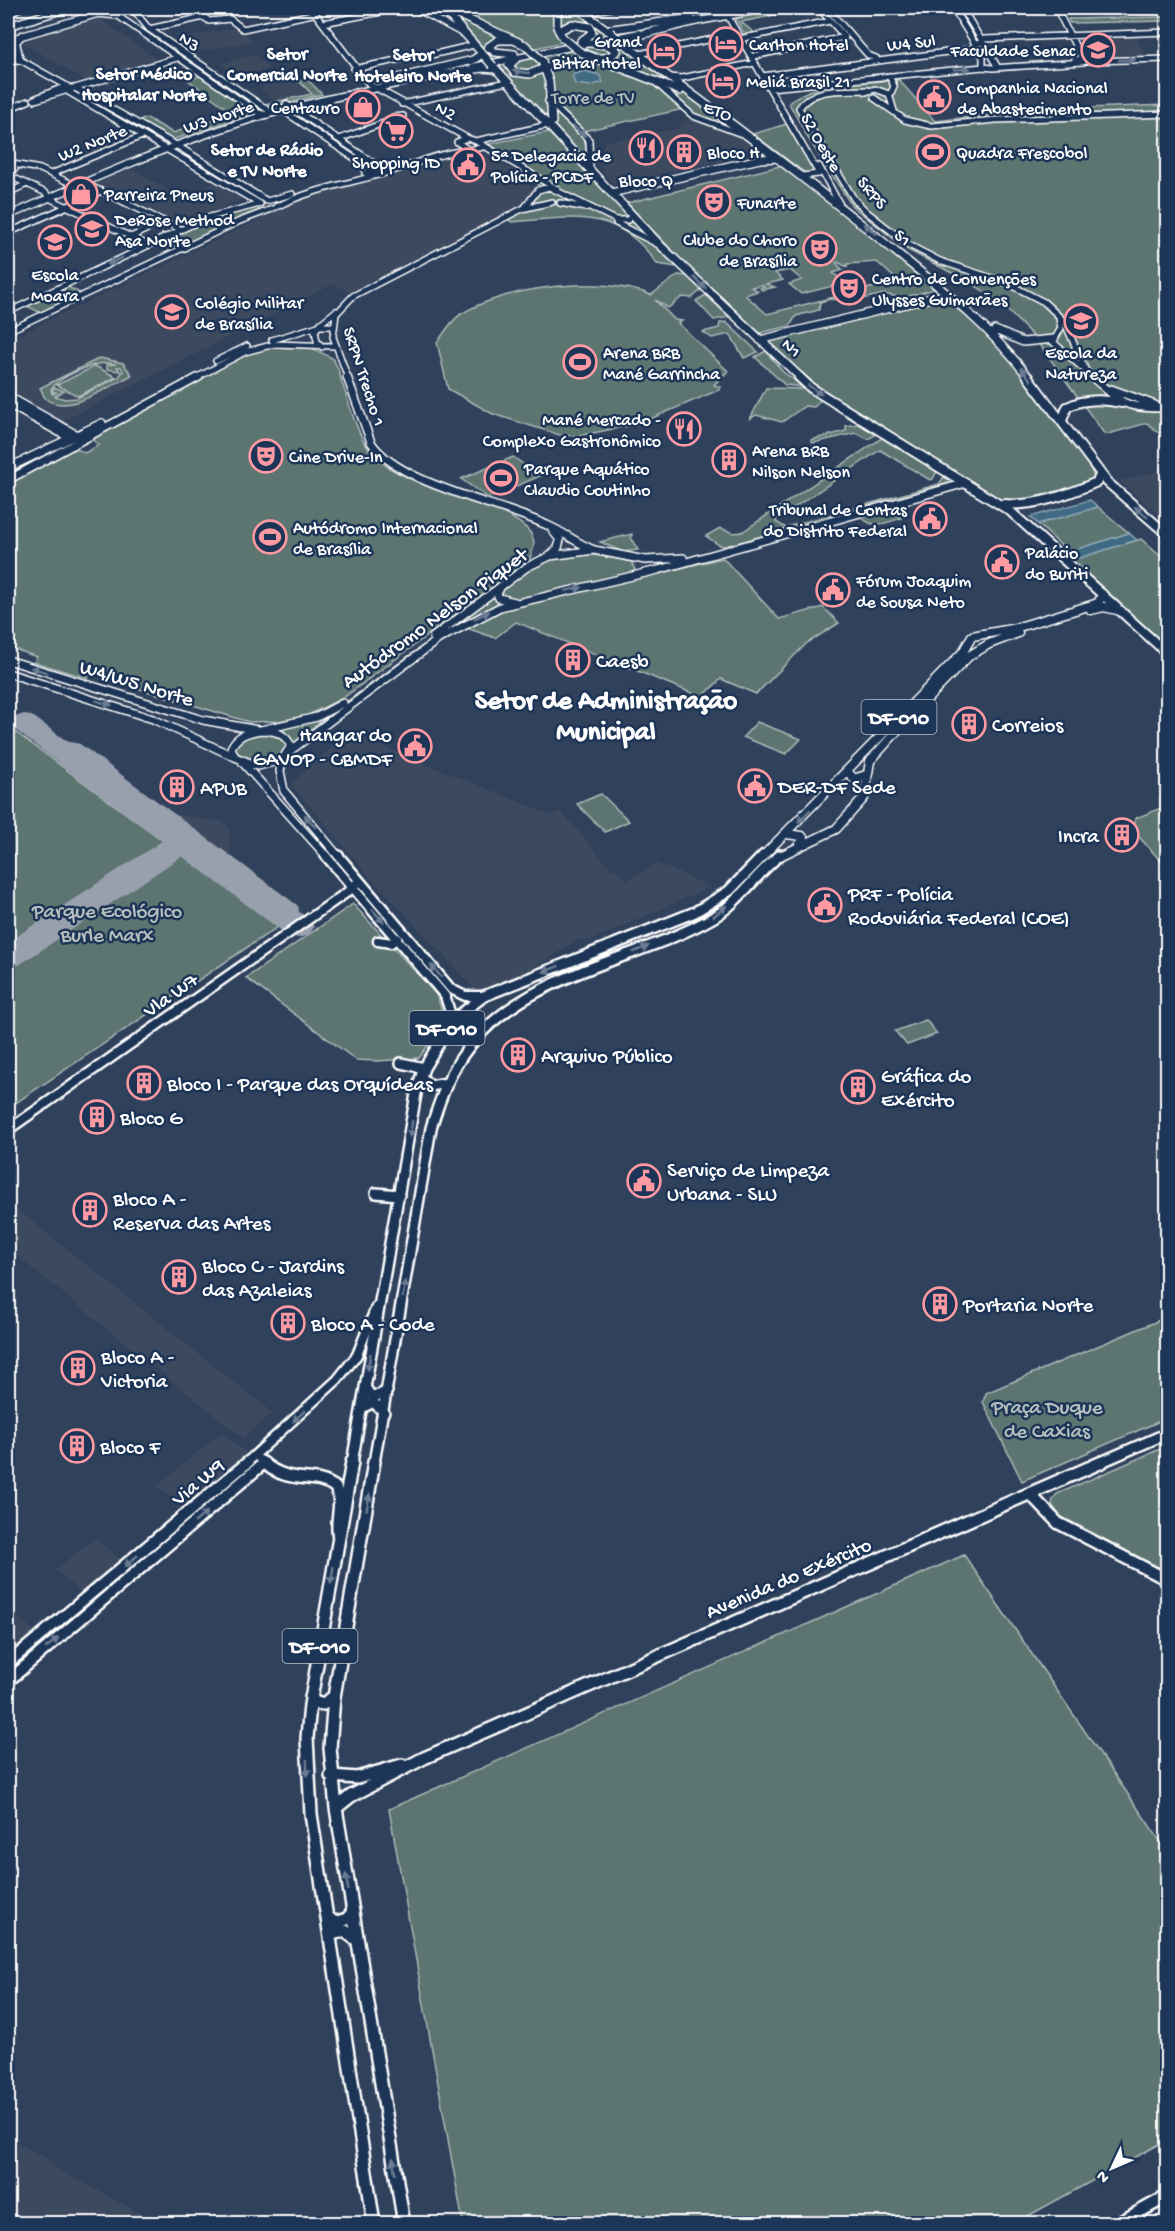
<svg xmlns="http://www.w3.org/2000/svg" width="1175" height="2231" font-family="'Gochi Hand',sans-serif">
<rect width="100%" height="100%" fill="#30415c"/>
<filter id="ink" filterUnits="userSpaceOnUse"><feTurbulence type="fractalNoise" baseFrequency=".0167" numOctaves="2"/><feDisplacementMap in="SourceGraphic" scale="12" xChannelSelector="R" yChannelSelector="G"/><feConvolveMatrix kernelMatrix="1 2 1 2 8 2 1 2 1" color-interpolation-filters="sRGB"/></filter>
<g filter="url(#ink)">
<path fill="#3d4a5f" d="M97,17L157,59L86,81L22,42Z
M238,27L254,41L192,53L170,41Z
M1135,34L1146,58H1089L1085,56L1076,35Z
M255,55L270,69L235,77L221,63Z
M296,78L313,94L275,102L258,86Z
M697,118L739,135L762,152L613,184L593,158L598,157L605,142L676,129L686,121Z
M466,152L484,156L514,170L532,187L533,196L521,207L352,293L333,284L63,421L8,391V340L275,212L297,197L424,161Z
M131,169L181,197L214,183L243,199L181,224L94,184Z
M51,232L75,244L59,251L36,239Z
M1167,468V522L1120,481Z
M348,732L551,815L560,811L613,870L616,869L627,880L657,863L710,887L590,941L579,939L528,972L477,991L383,890L431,869L381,890L291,784Z
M158,808L179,815L223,822L230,829L231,862Z
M8,1202L273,1413L243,1438L8,1249Z
M221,1433L247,1453L183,1507L157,1486Z
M95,1538L121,1560L81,1594L55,1570Z
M9,1609L34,1631L8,1654V1610Z
M8,2137L47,2159L54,2167L158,2223H8Z"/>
<path fill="#5c7471" stroke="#aebab8" stroke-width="1.5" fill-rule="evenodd" d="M448,8H553L562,42L536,48Z
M558,8H570L605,34L589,38L595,31L592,27H560Z
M792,8H811L741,22L757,35L746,37L735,17Z
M1167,17V21L1070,23L1068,19Z
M462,19L513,39L494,40L487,45L507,54L492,57L458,20Z
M614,39L736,131L696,115L688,108L583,131L588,161L497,64Z
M200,76L253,113L169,141L136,122L147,118L173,133L233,113L188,80Z
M307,79L322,94L272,107L265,104L312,94L299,81Z
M899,80L935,121L1033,110L1167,105V440L1147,423L1105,435L1035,338L998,301L973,284L908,250L852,206L808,138L789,103C810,81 869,83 899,80Z
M787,124L816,173L808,175L753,134Z
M548,132L677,267L657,264C618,207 574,217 512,222L507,219C524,211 536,207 539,186L524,166L489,144Z
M780,166L822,196L935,289L902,298L884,294L853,301L830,299L820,302L819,310L796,316L790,326L760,333L686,265L627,203ZM838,262L847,267V264L877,262L898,281L767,314L745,295L758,291L751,287L761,285L764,287L760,288L762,290L775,287L766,284L783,280L775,273L790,270L802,280L789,284L801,294L845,283L833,273L843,270L836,263Z
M257,206L260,211L184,245L170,239L207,220Z
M678,275L687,276L701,290L692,298L682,297L668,308L655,300L675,320L682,321L678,323L728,371L714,385L721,387L719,390L638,424L578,436L560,435L493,414L448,389L437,342C443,336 450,321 461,314C506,286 602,275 651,295Z
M66,286L82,294L41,313L27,306L47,295L50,296L64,290L62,288Z
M706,295L729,317L714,320L696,301Z
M944,297L997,341L1090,467L1095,481L1008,504L818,388L768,341Z
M726,322L758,352L744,358L730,334L712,338L703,332L719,328L720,323Z
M277,345L308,346L332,358C338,365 340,375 342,383C356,422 359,455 400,474C428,484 518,511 531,534C537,543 533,551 529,560L343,698L306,716L278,721L249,722L104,678L99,671L87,678L34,662L37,657L8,647V483L73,447L85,453L99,445L90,438L243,356Z
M766,351L783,372L804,387L785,385L755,357Z
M100,358L123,363L132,375C111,385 68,416 46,399C42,395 43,391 40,388ZM106,363L116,364L107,365V369L120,371L117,367H121L123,371L119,377L77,398L65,399L55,396L64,391L54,387L52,392H57L52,394L51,389C60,376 91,364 106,363Z
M95,366L116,377L78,396L57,385Z
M766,388L805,389L822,399L814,407L805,406L782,422L756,415L750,419Z
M858,424L877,434L868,439L856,433L813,443L811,440L846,431V426Z
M882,438L937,471L933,479L930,480L880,450L777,519L776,522L786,528L784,530L725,546L719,545L706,536L720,528L734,533L742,532Z
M513,457L540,476L488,498L461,479Z
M944,477L952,482L794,527L790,526L939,484Z
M888,506L901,518C885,523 874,530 861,517Z
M1098,507L1129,533L1068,552L1038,524Z
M632,534L631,538L638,550L623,552L600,542Z
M1141,539L1167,562V647L1072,560Z
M581,553L631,561L635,570L632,574L517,600L500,596C503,587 509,584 516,578C537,562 555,558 581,553Z
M723,558L779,619L823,607L839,623L807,643L756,694L721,679L702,697L516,622L495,638L464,627L490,613Z
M493,594L507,603L441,635L311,729L293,746L288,735L275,729L295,726L331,713Z
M757,722L801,739L786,754L743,737Z
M14,731L279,926L8,1108V737Z
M251,733L279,735L288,746L284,756L258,765L238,758L235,748L239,740Z
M1167,790V868L1131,828L1136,818L1161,808L1160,799Z
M601,794L629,821L605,832L577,804Z
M353,904L435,993C451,1022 435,1034 419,1058L378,1061L356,1060L246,978Z
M926,1020L937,1034L907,1045L895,1031Z
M1167,1317V1418L1022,1481L983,1402L986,1393Z
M1167,1446V1572L1060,1516L1052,1505L1053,1499L1057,1494Z
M964,1555L1167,1851V2140L1015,2223H463L389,1809Z"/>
<path fill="#3f6a84" stroke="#8ca6b5" stroke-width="1.5" d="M585,71L599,75L603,82L591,86L575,84L572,75Z
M1090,500L1098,507L1038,524L1030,517Z
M1129,533L1137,540L1076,559L1068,552Z"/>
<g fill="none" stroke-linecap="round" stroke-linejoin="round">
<path fill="#98a0ae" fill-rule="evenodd" d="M50,738L80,744L297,905L299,908L298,914L291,922H283L281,919L287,909L72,750L46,745V739Z"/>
<path fill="#98a0ae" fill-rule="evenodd" d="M24,714L34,717L309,919L314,927L309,935L298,938L287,935L182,856L19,965L8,968V942L162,841L14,729L9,723L14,717Z"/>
<defs>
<path id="secondary-far3" d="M132,8L149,29L268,110
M311,8L369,84L467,138
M415,8L463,34
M717,8L727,15L819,174L802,176
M819,8L844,36
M827,8L868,55L876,58
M953,8L983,57V67
M962,8L997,66
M1056,8L1082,59
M585,13L611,8
M96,14L118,16L259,113L267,115
M323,23L402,8
M149,29L204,17L209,21L230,19L243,29L312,14
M744,38L830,21
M8,53L67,86
M639,54L738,34
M419,56L406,58L414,59L474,45
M754,56L845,37
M1086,61L1168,59
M354,69L406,58
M762,76L971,49L984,39L1168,32
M889,76L894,86L890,95
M669,77L682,78L754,63
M656,83L693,116L747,136
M75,88L176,145L267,201
M75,88L177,58
M770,88L983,67L993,68L1083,62L1086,61L1075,59L1074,62
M868,90C844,91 814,86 799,108L854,199L867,212L909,245L940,261L1007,283L1044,302L1064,321L1086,371
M67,91L260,204
M866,92L875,89L889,94L894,111
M874,98L905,120L931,126L996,120L1168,114
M34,99L61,88H75L35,100
M548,101L589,140L590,169
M286,104L380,167
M402,104L507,82
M8,109L28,101
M282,110L372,170
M403,116L395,119L393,117Z
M339,139L395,119
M476,141L548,125
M483,147L469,150L457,142L467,138L476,141L557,189
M8,163L40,169L70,183H84L180,229
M12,166L15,169L9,173L10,176L46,193L49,198L148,245
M819,166L840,205
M365,173L392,166
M51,174L142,136
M8,193L27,184
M267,201L292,194
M560,203L586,208
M276,207C313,188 353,183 392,171C418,163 442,152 469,150
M525,207L538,190L549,187L616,220H628L632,215
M616,223L661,246
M8,233L101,191
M131,237L164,221
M164,237L185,248
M8,312L206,218L260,204
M1059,319L1061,328L1053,342L1094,378
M8,331L240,221L272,209
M272,340L318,326H332
M322,347L317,341L315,331L321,323L336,311
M216,361L247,346
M196,378L245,352L275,344L336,346
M348,378L333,337L336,314L353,296L522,209L552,202"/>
<path id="secondary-far2" d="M347,377L371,442C398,485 502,503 549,526C565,533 578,544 594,550
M1092,377C1126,406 1123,408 1168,408
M1111,389L1155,405
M8,396L77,435
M8,404L70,438
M8,468L102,423
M8,480L199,377
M551,555L558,548L560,540L552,530
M501,586L497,594L499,598L515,602
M433,637L527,567L550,556L594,550L645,560L683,558
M8,660L203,720L258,730
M8,673L153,719L235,757
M261,730L317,717L343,703
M261,730C274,730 285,733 291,746L282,760L258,766L235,757L231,748C237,735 248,732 261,730Z
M290,751L439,639L500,607L658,570L966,483
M283,759L280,771L284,791L339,857
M243,763L327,857"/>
<path id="secondary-far1" d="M325,855L445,996L450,1012L445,1028
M338,855L451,989L465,996H484
M378,941L391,943L397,938
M8,1130L353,888L359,880
M260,1460L264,1463
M246,1463L337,1380L357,1355L376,1307"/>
<path id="secondary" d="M262,1462C292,1487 312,1471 335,1487C345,1504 333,1521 339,1539
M1030,1494L1058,1523L1168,1580
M8,1663L248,1462
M8,1681L264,1463"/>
<path id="primary-far3" d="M8,11L20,8
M693,22L771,8
M8,40L117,8
M8,58L20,60L16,42L22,35
M473,67L639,33
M8,216C87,181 167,146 249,120C305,102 362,92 418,79"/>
<path id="primary-far2" d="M1091,610L1104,607L1121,611
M847,771L854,779L866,775
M786,834L802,836L804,839L799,845
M762,857L963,652L972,636L1012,629L1095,604L1099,602L1102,594
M778,857L836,829L864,798L870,761L907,720L969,656L989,644L1018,633"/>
<path id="primary-far1" d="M401,1063L424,1068
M422,1072V1078L430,1086L447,1083
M376,1193L399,1195
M365,1387L370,1395L377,1396L387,1391
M362,1408L373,1402L384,1412
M352,1463L417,1088L424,1068L453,1020L484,996L695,912L729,891L764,855
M374,1463L431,1128C438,1105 446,1081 459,1061C514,973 631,965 714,917C739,902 757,873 780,855
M1099,1463L1168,1433"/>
<path id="primary" d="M352,1462L310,1705L307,1738L311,1814L374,2224
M374,1462L334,1697L330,1748L336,1808L404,2224
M311,1697L315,1703L323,1704L334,1697
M331,1776L357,1778L402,1765
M336,1808L351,1796L424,1758L1102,1462
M328,1917L334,1923L347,1919L352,1913
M330,1934L345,1931L357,1940
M1117,2224L1168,2196"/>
<path id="highway-far1" d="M84,8L93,11
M443,8L525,45
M557,8V27L561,35
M577,8L610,32
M446,12L486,58
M8,26L68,8
M606,30L691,18
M559,31L572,24L590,27L592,33L581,41
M618,39C708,106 799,173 886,244C938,286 989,325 1029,378
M513,40H498L488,47L495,52L514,54
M623,42L631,37L700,20
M590,43L608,45L617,51L608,58H595
M580,52L680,91
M517,58L509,65L514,72L530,74L547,67
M542,61L549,82L552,122L548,125
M493,66L661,246L801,378
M398,78L473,60L482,54
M410,80L482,68L496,69
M611,193L760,159L777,158
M995,330L1023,342L1054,339
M760,340L947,294"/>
<path id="highway" d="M799,377L811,388L1010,511L1168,654
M1028,377L1107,482L1168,535
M1062,421L1067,407C1084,398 1103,399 1122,403
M1004,504C1035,507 1069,494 1097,482L1100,475"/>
</defs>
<use href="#secondary-far3" stroke="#fff" stroke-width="8"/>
<use href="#secondary-far2" stroke="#fff" stroke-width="10"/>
<use href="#secondary-far1" stroke="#fff" stroke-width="13"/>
<use href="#secondary" stroke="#fff" stroke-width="15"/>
<use href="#primary-far3" stroke="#fff" stroke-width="9"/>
<use href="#primary-far2" stroke="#fff" stroke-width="11"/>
<use href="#primary-far1" stroke="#fff" stroke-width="14"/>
<use href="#primary" stroke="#fff" stroke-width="16"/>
<use href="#highway-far1" stroke="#fff" stroke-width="10"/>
<use href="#highway" stroke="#fff" stroke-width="12"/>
<use href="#secondary-far3" stroke="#1d3557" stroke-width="5"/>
<use href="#secondary-far2" stroke="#1d3557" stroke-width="7"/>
<use href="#secondary-far1" stroke="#1d3557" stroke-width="8"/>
<use href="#secondary" stroke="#1d3557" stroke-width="10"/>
<use href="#primary-far3" stroke="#1d3557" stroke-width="6"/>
<use href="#primary-far2" stroke="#1d3557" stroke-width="8"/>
<use href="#primary-far1" stroke="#1d3557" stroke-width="9"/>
<use href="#primary" stroke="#1d3557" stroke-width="11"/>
<use href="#highway-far1" stroke="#1d3557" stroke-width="7"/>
<use href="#highway" stroke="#1d3557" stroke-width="8"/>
<defs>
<path id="highway-bridge" d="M610,32L618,39
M562,37L580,52
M525,45L542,61
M486,58L493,66"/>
</defs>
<use href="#highway-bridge" stroke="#fff" stroke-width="10" stroke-linecap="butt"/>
<use href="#highway-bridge" stroke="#1d3557" stroke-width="7"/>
</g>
<defs><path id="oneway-solid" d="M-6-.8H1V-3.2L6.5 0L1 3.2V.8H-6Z" transform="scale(1.5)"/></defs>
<g fill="#6c7c92">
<use href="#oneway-solid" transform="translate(1127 60) rotate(-2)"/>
<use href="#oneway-solid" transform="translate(962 69) rotate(-5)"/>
<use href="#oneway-solid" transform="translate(521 72) rotate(-171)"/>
<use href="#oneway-solid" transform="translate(579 131) rotate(40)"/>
<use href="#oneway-solid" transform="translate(870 229) rotate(-141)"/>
<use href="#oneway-solid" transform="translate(115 261) rotate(154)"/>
<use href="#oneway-solid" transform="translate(700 283) rotate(44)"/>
<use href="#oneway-solid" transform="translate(1026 374) rotate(-127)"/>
<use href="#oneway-solid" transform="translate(815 390) rotate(35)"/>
<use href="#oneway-solid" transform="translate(1141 512) rotate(-140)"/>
<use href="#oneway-solid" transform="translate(574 589) rotate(-12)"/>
<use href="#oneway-solid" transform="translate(482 615) rotate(-26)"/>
<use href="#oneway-solid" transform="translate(39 670) rotate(-163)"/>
<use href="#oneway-solid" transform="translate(104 703) rotate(17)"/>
<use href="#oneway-solid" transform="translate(804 816) rotate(134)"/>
<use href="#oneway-solid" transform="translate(310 821) rotate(-130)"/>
<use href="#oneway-solid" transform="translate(720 911) rotate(-40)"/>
<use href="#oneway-solid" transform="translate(378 916) rotate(48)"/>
<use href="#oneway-solid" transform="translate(641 949) rotate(-22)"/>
<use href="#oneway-solid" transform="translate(551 969) rotate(159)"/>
<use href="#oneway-solid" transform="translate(436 971) rotate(-130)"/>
<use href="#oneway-solid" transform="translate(411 1129) rotate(99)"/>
<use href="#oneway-solid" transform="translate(404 1289) rotate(-81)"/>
<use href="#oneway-solid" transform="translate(369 1362) rotate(99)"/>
<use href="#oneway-solid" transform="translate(299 1416) rotate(137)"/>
<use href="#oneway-solid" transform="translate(368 1502) rotate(-80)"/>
<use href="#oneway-solid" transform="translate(201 1517) rotate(-40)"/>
<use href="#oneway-solid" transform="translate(131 1561) rotate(140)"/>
<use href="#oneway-solid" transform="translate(332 1575) rotate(100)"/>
<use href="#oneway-solid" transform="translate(52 1643) rotate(-40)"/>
<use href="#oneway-solid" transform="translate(307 1768) rotate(89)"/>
<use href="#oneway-solid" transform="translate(347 1882) rotate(-99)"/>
<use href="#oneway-solid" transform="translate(394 2166) rotate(-99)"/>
</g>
</g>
<defs>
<symbol id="hotel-ring" viewBox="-11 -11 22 22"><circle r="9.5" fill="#1d3557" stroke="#ff9aa2" stroke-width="1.5"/><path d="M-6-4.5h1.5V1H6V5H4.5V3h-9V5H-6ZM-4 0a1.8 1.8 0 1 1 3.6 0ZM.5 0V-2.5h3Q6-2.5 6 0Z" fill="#ff9aa2"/></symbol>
<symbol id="university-ring" viewBox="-11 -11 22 22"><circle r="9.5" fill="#1d3557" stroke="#ff9aa2" stroke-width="1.5"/><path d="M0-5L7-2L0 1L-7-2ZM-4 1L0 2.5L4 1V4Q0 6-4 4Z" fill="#ff9aa2"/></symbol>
<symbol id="civic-ring" viewBox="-11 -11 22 22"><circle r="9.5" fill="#1d3557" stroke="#ff9aa2" stroke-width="1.5"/><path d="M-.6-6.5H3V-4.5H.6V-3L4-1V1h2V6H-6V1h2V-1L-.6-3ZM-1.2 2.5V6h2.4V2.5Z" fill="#ff9aa2"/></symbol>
<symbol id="shop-ring" viewBox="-11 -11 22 22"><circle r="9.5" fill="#1d3557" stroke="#ff9aa2" stroke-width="1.5"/><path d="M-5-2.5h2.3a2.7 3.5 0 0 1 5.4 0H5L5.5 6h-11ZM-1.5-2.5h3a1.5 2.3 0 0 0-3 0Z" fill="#ff9aa2"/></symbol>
<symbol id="supermarket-ring" viewBox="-11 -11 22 22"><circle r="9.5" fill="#1d3557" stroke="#ff9aa2" stroke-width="1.5"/><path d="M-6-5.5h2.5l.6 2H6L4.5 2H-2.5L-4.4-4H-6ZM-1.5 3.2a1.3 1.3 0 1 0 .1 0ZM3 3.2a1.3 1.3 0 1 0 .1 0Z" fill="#ff9aa2"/></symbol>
<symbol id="restaurant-ring" viewBox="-11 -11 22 22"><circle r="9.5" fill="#1d3557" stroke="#ff9aa2" stroke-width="1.5"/><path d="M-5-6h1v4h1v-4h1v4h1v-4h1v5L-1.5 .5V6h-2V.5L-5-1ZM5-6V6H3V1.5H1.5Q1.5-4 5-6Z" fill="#ff9aa2"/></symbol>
<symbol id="building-ring" viewBox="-11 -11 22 22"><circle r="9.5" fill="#1d3557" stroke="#ff9aa2" stroke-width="1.5"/><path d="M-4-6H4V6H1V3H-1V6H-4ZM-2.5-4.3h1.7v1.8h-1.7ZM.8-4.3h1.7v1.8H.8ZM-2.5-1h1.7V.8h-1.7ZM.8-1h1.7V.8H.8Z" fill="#ff9aa2"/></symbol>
<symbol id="stadium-ring" viewBox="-11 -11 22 22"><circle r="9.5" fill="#1d3557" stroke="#ff9aa2" stroke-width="1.5"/><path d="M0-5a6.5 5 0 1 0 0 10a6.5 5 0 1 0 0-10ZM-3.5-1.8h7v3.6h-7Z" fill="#ff9aa2"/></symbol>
<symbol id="theatre-ring" viewBox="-11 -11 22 22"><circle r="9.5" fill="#1d3557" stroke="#ff9aa2" stroke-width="1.5"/><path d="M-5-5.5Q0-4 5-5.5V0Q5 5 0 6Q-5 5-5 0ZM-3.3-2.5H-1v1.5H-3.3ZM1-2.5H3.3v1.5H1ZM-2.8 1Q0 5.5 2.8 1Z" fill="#ff9aa2"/></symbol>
<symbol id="school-ring" viewBox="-11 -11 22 22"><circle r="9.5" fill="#1d3557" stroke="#ff9aa2" stroke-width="1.5"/><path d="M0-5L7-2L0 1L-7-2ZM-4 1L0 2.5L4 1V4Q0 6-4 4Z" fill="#ff9aa2"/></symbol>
</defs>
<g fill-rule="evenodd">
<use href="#hotel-ring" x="707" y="25" width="38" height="38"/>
<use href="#university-ring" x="1079" y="31" width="38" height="38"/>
<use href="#hotel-ring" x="645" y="32" width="38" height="38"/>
<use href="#hotel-ring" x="704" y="62" width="38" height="38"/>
<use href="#civic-ring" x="915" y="78" width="38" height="38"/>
<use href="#shop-ring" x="344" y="88" width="38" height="38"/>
<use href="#supermarket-ring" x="377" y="112" width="38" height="38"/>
<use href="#restaurant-ring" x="627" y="129" width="38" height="38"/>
<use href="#building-ring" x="665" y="133" width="38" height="38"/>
<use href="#stadium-ring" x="914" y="133" width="38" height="38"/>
<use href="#civic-ring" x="449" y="146" width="38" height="38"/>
<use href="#shop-ring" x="62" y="175" width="38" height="38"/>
<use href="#theatre-ring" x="695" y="183" width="38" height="38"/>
<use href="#university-ring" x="73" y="210" width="38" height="38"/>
<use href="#school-ring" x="36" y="223" width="38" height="38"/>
<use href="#theatre-ring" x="801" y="230" width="38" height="38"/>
<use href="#theatre-ring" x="830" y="269" width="38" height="38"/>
<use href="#school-ring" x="153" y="293" width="38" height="38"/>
<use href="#school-ring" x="1062" y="302" width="38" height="38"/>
<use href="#stadium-ring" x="561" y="343" width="38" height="38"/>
<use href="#restaurant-ring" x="665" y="410" width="38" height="38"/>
<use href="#theatre-ring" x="247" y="437" width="38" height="38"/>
<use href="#building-ring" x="710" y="441" width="38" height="38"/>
<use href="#stadium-ring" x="482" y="459" width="38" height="38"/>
<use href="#civic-ring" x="911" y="500" width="38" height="38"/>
<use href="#stadium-ring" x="251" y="518" width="38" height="38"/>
<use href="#civic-ring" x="983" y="543" width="38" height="38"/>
<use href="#civic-ring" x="814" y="571" width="38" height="38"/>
<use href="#building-ring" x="554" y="641" width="38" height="38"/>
<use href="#building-ring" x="950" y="705" width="38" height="38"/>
<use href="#civic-ring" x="396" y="727" width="38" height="38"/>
<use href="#civic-ring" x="736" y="767" width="38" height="38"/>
<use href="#building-ring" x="158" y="768" width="38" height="38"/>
<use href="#building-ring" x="1103" y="816" width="38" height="38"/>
<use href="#civic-ring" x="806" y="886" width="38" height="38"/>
<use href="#building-ring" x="499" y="1036" width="38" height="38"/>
<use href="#building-ring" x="125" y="1064" width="38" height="38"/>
<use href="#building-ring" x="839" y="1068" width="38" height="38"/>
<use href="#building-ring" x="78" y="1098" width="38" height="38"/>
<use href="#civic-ring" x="625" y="1162" width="38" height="38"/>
<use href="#building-ring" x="71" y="1191" width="38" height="38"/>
<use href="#building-ring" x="160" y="1258" width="38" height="38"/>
<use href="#building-ring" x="921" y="1285" width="38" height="38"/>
<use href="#building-ring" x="269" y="1304" width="38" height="38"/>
<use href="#building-ring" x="59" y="1349" width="38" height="38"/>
<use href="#building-ring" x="58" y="1427" width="38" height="38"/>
</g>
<g text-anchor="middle" stroke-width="5" stroke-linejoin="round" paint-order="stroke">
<g font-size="18" fill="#fff" stroke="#1d3557">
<text transform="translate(190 41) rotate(35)" y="6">N3</text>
<text transform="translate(911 42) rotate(-6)" y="6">W4 Sul</text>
<text transform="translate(446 110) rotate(29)" y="6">N2</text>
<text transform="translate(718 110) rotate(22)" y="6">ETO</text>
<text transform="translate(218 116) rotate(-18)" y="6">W3 Norte</text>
<text transform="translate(92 142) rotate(-22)" y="6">W2 Norte</text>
<text transform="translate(822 142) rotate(60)" y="6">S2 Oeste</text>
<text transform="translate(873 192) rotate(50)" y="6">SRPS</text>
<text transform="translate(903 237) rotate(40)" y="6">S1</text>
<text transform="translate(792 347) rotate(43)" y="6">N1</text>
<text transform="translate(365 376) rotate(72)" y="6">SRPN Trecho 1</text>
</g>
<g font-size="18" fill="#fff" stroke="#1d3557" text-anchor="start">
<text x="641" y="47" text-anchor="end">Grand<tspan x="641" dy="21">Bittar Hotel</tspan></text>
<text x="749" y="50">Carlton Hotel</text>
<text x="1075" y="56" text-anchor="end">Faculdade Senac</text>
<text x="746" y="87">Meliá Brasil 21</text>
<text x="957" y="93">Companhia Nacional<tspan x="957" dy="21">de Abastecimento</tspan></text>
<text x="340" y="113" text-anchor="end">Centauro</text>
<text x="707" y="158">Bloco H</text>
<text x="956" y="158">Quadra Frescobol</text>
<text x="491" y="161">5ª Delegacia de<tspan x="491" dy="21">Polícia - PCDF</tspan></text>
<text x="396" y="168" text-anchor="middle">Shopping ID</text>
<text x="646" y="186" text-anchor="middle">Bloco Q</text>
<text x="104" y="200">Parreira Pneus</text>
<text x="737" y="208">Funarte</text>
<text x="115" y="225">DeRose Method<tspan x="115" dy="21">Asa Norte</tspan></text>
<text x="797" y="245" text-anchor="end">Clube do Choro<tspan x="797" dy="21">de Brasília</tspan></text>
<text x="55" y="280" text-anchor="middle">Escola<tspan x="55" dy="21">Moara</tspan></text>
<text x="872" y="284">Centro de Convenções<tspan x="872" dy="21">Ulysses Guimarães</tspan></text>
<text x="195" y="308">Colégio Militar<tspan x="195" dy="21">de Brasília</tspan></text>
<text x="603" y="358">Arena BRB<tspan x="603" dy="21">Mané Garrincha</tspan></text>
<text x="1081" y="358" text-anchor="middle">Escola da<tspan x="1081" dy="21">Natureza</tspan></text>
<text x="661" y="425" text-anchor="end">Mané Mercado -<tspan x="661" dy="21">Complexo Gastronômico</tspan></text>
<text x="752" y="456">Arena BRB<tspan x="752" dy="21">Nilson Nelson</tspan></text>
<text x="289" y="462">Cine Drive-In</text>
<text x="524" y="474">Parque Aquático<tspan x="524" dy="21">Claudio Coutinho</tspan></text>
<text x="907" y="515" text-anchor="end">Tribunal de Contas<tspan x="907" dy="21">do Distrito Federal</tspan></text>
<text x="293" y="533">Autódromo Internacional<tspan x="293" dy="21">de Brasília</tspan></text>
<text x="1025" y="558">Palácio<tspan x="1025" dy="21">do Buriti</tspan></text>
<text x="856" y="586">Fórum Joaquim<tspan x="856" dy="21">de Sousa Neto</tspan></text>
</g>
<g font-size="18" font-weight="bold" fill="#fff" stroke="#1d3557">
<text x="287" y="59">Setor<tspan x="287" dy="21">Comercial Norte</tspan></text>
<text x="413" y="60">Setor<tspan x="413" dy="21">Hoteleiro Norte</tspan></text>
<text x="144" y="79">Setor Médico<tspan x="144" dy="21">Hospitalar Norte</tspan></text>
<text x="267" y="155">Setor de Rádio<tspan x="267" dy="21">e TV Norte</tspan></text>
</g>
<g font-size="18" fill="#b6c0bf" stroke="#1d3557">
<text x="593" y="103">Torre de TV</text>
</g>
<g fill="#1d3557" stroke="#bbc2cd" stroke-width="1.5">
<rect x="861.5" y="700" width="75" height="34" rx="4.5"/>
<rect x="409.5" y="1011" width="75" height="34" rx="4.5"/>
<rect x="282.5" y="1629" width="75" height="34" rx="4.5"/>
</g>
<g font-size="20" font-weight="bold" fill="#fff">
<text x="899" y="724">DF-010</text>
<text x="447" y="1035">DF-010</text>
<text x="320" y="1653">DF-010</text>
</g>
<g font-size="21" fill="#fff" stroke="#1d3557">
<text transform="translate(434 617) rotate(-36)" y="7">Autódromo Nelson Piquet</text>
<text transform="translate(137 682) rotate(17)" y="7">W4/W5 Norte</text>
<text transform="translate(170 994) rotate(-35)" y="7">Vla W7</text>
<text transform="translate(197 1481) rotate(-40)" y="7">Via W9</text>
<text transform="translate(788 1577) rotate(-23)" y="7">Avenida do Exército</text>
</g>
<g font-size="21" fill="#fff" stroke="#1d3557" text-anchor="start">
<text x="596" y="667">Caesb</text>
<text x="992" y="731">Correios</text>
<text x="392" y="741" text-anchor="end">Hangar do<tspan x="392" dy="24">GAVOP - CBMDF</tspan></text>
<text x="778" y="793">DER-DF Sede</text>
<text x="200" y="794">APUB</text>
<text x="1099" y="842" text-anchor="end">Incra</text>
<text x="848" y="900">PRF - Polícia<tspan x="848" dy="24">Rodoviária Federal (COE)</tspan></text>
<text x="541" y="1062">Arquivo Público</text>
<text x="881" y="1082">Gráfica do<tspan x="881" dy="24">Exército</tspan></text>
<text x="167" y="1090">Bloco I - Parque das Orquídeas</text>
<text x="120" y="1124">Bloco G</text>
<text x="667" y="1176">Serviço de Limpeza<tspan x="667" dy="24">Urbana - SLU</tspan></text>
<text x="113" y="1205">Bloco A -<tspan x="113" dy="24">Reserva das Artes</tspan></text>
<text x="202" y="1272">Bloco C - Jardins<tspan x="202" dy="24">das Azaleias</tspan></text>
<text x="963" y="1311">Portaria Norte</text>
<text x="311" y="1330">Bloco A - Code</text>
<text x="101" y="1363">Bloco A -<tspan x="101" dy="24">Victoria</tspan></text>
<text x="100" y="1453">Bloco F</text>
</g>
<g font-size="21" fill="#b6c0bf" stroke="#1d3557">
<text x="107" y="917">Parque Ecológico<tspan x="107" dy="24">Burle Marx</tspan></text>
<text x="1047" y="1413">Praça Duque<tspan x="1047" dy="24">de Caxias</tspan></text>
</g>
<g font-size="27" font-weight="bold" fill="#fff" stroke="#1d3557">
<text x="606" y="708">Setor de Administração<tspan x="606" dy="31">Municipal</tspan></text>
</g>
</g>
<rect width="1175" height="2231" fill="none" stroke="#1d3557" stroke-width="30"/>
<rect x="15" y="15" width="1145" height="2201" fill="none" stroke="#fff" stroke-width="2" filter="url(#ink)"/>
<g transform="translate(1112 2168) rotate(226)" stroke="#1d3557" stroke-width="4.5" paint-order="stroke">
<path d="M0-4.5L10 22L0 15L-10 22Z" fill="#ffffff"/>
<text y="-9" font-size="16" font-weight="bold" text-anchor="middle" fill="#ffffff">N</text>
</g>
</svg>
